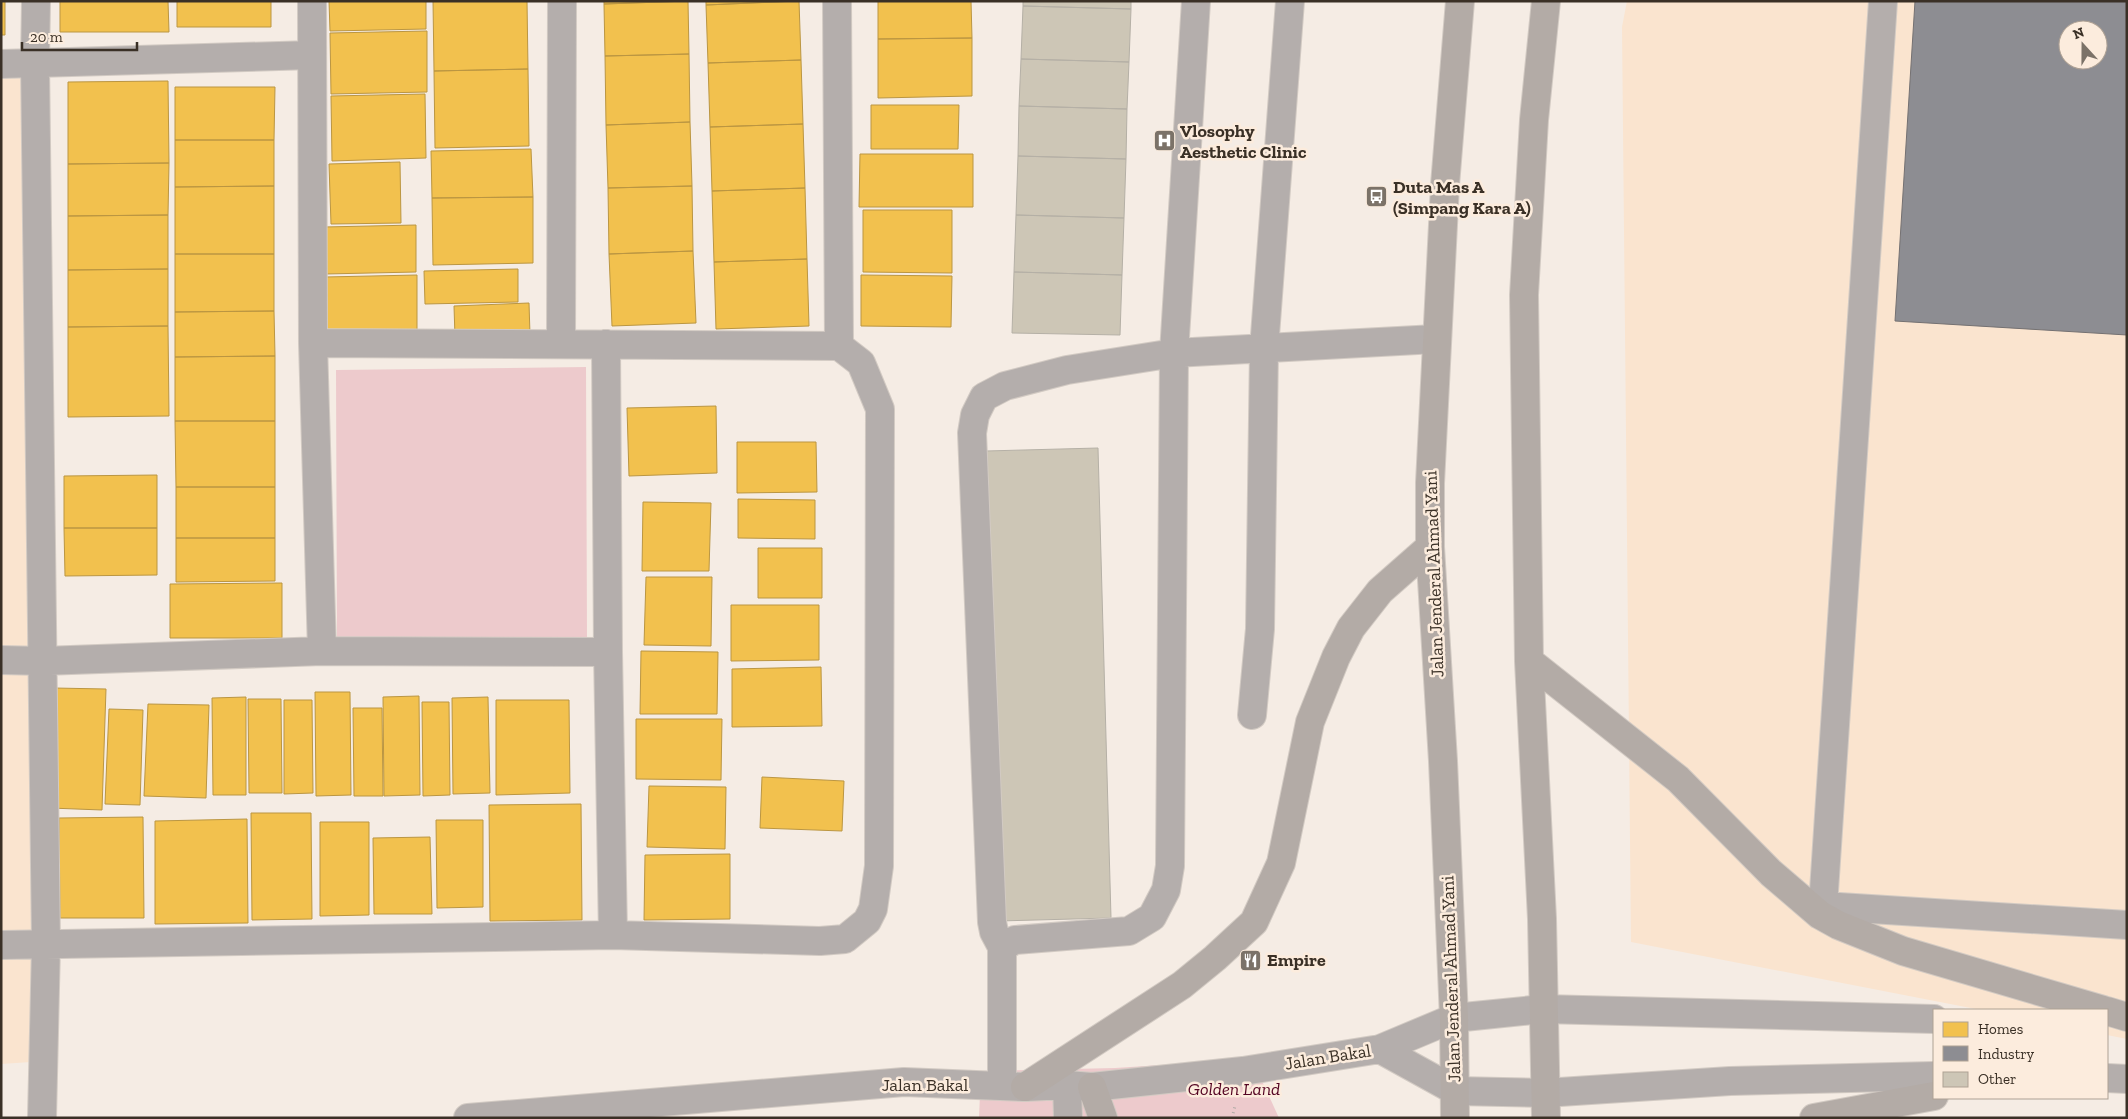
<svg xmlns="http://www.w3.org/2000/svg" width="2128" height="1119" font-family="'Zilla Slab',serif">
<rect width="100%" height="100%" fill="#f5ece4"/>
<path fill="#fae4cf" fill-rule="evenodd" d="M1627,1H2127V1039L2107,1035V1010H1981L1631,942L1622,27ZM2068,30H2098V60H2068Z
M1,63H35L46,1061L1,1064Z"/>
<path fill="#edcacc" d="M586,367L587,640L337,642L336,370Z
M1252,1059L1279,1118H979L981,1071L1115,1068Z"/>
<path fill="#f2c14e" stroke="#bb9642" d="M1,1H5V35H1Z
M60,1H168L169,32H60Z
M177,1H271V27H177Z
M329,1H426V29L330,31Z
M433,1H527L528,69L434,71Z
M604,1H688L604,4Z
M688,1L689,54L605,56L604,4Z
M706,1H795L706,5Z
M799,1L801,60L708,63L706,5Z
M878,1H971L972,38L878,39Z
M427,31V92L331,94L330,33Z
M972,38V96L878,98V39Z
M689,54L690,122L606,125L605,56Z
M801,60L803,124L710,127L708,63Z
M528,69L529,146L435,148L434,71Z
M168,81L169,163L68,164V82Z
M175,87H275L274,140H175Z
M425,94L426,158L332,161L331,96Z
M871,105H959L958,149H871Z
M690,122L692,186L608,188L606,125Z
M803,124L805,188L712,191L710,127Z
M175,140H274V186L175,187Z
M531,149L533,197L432,198L431,151Z
M860,154H973V207H859Z
M400,162L401,223L331,224L329,164Z
M169,163L168,215L68,216V164Z
M274,186V254H175V187Z
M692,186L693,251L609,254L608,188Z
M805,188L807,259L714,262L712,191Z
M533,197V263L433,265L432,198Z
M863,210H952V273L863,272Z
M168,215V269L68,270V216Z
M416,225V272L325,274L324,227Z
M693,251L696,323L612,326L609,254Z
M175,254H274V311L175,312Z
M807,259L809,326L716,329L714,262Z
M168,269V326L68,327V270Z
M518,269V302L425,304L424,271Z
M417,275V331L326,332L325,277Z
M861,275L952,276L951,327L861,326Z
M529,303L530,335L455,337L454,306Z
M274,311L275,356L175,357V312Z
M168,326L169,416L68,417V327Z
M275,356V421H175V357Z
M716,406L717,473L629,476L627,408Z
M175,421H275V487H176Z
M737,442H816L817,492L737,493Z
M157,475V528H64V476Z
M176,487H275V538H176Z
M738,499L815,500V539L738,538Z
M643,502L711,503L709,571H642Z
M64,528H157V575L65,576Z
M176,538H275V581L176,582Z
M758,548H822V598H758Z
M646,577H712L711,646L644,645Z
M282,583V638H170V584Z
M731,605H819V660L731,661Z
M641,651L718,652L717,714H640Z
M821,667L822,726L732,727V669Z
M54,688L106,689L102,810L50,808Z
M315,692H350L351,795L316,796Z
M419,696L420,795L384,796L383,697Z
M246,697V795H213L212,698Z
M488,697L490,793L453,794L452,698Z
M248,699H281L282,793H249Z
M284,700H312L313,793L284,794Z
M496,700H569L570,793L496,795Z
M422,702H449L450,795L423,796Z
M148,704L209,705L206,798L144,796Z
M353,708H382L383,796H354Z
M109,709L143,710L140,805L105,804Z
M636,719H722L721,780L636,779Z
M762,777L844,781L842,831L760,828Z
M649,786L726,787L725,849L647,847Z
M581,804L582,920L490,921L489,805Z
M251,813H311L312,919L252,920Z
M143,817L144,918H60L59,818Z
M247,819L248,923L155,924V821Z
M436,820H483V907L437,908Z
M320,822H369V915L320,916Z
M430,837L432,914H374L373,838Z
M730,854V919L644,920L645,855Z"/>
<path fill="#8d8d92" stroke="#747172" fill-rule="evenodd" d="M1915,1H2127V335L1895,321ZM2068,30H2098V60H2068Z"/>
<path fill="#cdc6b6" stroke="#b5b0a6" d="M1023,1H1131V9L1023,6Z
M1023,6L1131,9L1129,62L1021,59Z
M1021,59L1129,62L1127,109L1019,106Z
M1019,106L1127,109L1126,159L1018,156Z
M1018,156L1126,159L1124,218L1016,215Z
M1016,215L1124,218L1122,275L1014,272Z
M1014,272L1122,275L1120,335L1012,333Z
M1098,448L1111,918L999,921L986,451Z"/>
<g fill="none" stroke-linecap="round" stroke-linejoin="round">
<defs>
<path id="minor" d="M36,1L35,63L46,945L42,1118
M312,1L313,343L322,651
M837,1L839,346
M1883,1L1823,906L2127,925
M1,64L312,55
M561,344L562,1
M606,344L608,652L613,935
M1,660L43,661L322,651L608,652
M1252,715L1260,629L1264,349L1290,1
M1,945L613,935L820,941L845,939L867,921L873,909L879,866L880,409L861,363L839,346L313,343
M1002,947L994,932L992,922L972,433L975,415L984,397L1005,386L1067,370L1174,353L1436,339
M1380,1049L1456,1091L1544,1093L1730,1081L1934,1076
M2107,1078L2127,1079
M1067,1085L1068,1118
M1002,1086V947L1015,940L1129,931L1152,917L1166,890L1170,866L1174,353L1196,1
M468,1118L904,1082L1025,1087L1067,1085L1092,1087L1243,1071L1380,1049L1454,1018L1543,1009L1934,1019"/>
<path id="highway" d="M1529,661L1678,779L1771,873L1820,915L1838,925L1903,951L2103,1010
M2107,1011L2127,1017
M1025,1087L1182,985L1215,958L1254,922L1281,863L1310,722L1336,657L1351,628L1380,591L1430,547
M1092,1087L1103,1118
M1455,1118L1454,1018L1443,761L1430,547V483L1445,185L1460,1
M1546,1118L1542,919L1529,661L1524,295L1534,120L1546,1
M1814,1118L1934,1096"/>
</defs>
<use href="#minor" stroke="#d2cac3" stroke-width="30"/>
<use href="#highway" stroke="#d2cac3" stroke-width="30"/>
<path stroke="#b1aba7" stroke-width="3" stroke-dasharray="1 4" stroke-linecap="butt" d="M1232,1118L1235,1106"/>
<use href="#minor" stroke="#b4aeac" stroke-width="28"/>
<use href="#highway" stroke="#b3aba6" stroke-width="28"/>
</g>
<defs>
<symbol id="hospital-square" viewBox="-11 -11 22 22"><rect x="-9" y="-9" width="18" height="18" rx="4" fill="#7b7268" stroke="#fcecdd"/><path d="M-5-5h3v3.5h4V-5h3V5h-3V1.5h-4V5h-3Z" fill="#fff"/></symbol>
<symbol id="bus-square" viewBox="-11 -11 22 22"><rect x="-9" y="-9" width="18" height="18" rx="4" fill="#7b7268" stroke="#fcecdd"/><path d="M-5-6H5V4H4V6H2V4H-2V6H-4V4H-5ZM-3.5-4V0h7V-4ZM-3.5 1.2v1.5H-2V1.2ZM2 1.2v1.5H3.5V1.2Z" fill="#fff"/></symbol>
<symbol id="restaurant-square" viewBox="-11 -11 22 22"><rect x="-9" y="-9" width="18" height="18" rx="4" fill="#7b7268" stroke="#fcecdd"/><path d="M-5-6h1v4h1v-4h1v4h1v-4h1v5L-1.5 .5V6h-2V.5L-5-1ZM5-6V6H3V1.5H1.5Q1.5-4 5-6Z" fill="#fff"/></symbol>
</defs>
<g fill-rule="evenodd">
<use href="#hospital-square" x="1152" y="128" width="25" height="25"/>
<use href="#bus-square" x="1364" y="184" width="25" height="25"/>
<use href="#restaurant-square" x="1238" y="948" width="25" height="25"/>
</g>
<g text-anchor="middle" stroke-width="5" stroke-linejoin="round" paint-order="stroke">
<g font-size="18" font-weight="bold" fill="#3a3026" stroke="#fcecdd" text-anchor="start">
<text x="1180" y="137">Vlosophy<tspan x="1180" dy="21">Aesthetic Clinic</tspan></text>
<text x="1393" y="193">Duta Mas A<tspan x="1393" dy="21">(Simpang Kara A)</tspan></text>
<text x="1267" y="966">Empire</text>
</g>
<g font-size="18" fill="#3a3026" stroke="#fcecdd">
<text transform="translate(1434 574) rotate(-92)" y="6">Jalan Jenderal Ahmad Yani</text>
<text transform="translate(1451 979) rotate(-92)" y="6">Jalan Jenderal Ahmad Yani</text>
<text transform="translate(1328 1057) rotate(-9)" y="6">Jalan Bakal</text>
<text x="925" y="1091">Jalan Bakal</text>
</g>
<g font-size="18" font-style="italic" fill="#540422" stroke="#fcecdd">
<text x="1234" y="1095">Golden Land</text>
</g>
</g>
<rect width="2128" height="1119" fill="none" stroke="#3a3026" stroke-width="5"/>
<rect x="1933" y="1009" width="175" height="90" fill="#fcecdd" stroke="#aea194"/>
<rect x="1943" y="1022" width="25" height="15" fill="#f2c14e" stroke="#aea194"/>
<text x="1978" y="1034" font-size="15" fill="#3a3026">Homes</text>
<rect x="1943" y="1046" width="25" height="15" fill="#8d8d92" stroke="#aea194"/>
<text x="1978" y="1059" font-size="15" fill="#3a3026">Industry</text>
<rect x="1943" y="1072" width="25" height="15" fill="#cdc6b6" stroke="#aea194"/>
<text x="1978" y="1084" font-size="15" fill="#3a3026">Other</text>
<g transform="translate(2083 45) rotate(339)"><circle r="24" fill="#fcecdd" stroke="#aea194"/>
<path d="M0-4L9 19L0 12L-9 19Z" fill="#7b7268"/>
<text y="-8" font-size="14" font-weight="bold" text-anchor="middle" fill="#3a3026">N</text>
</g>
<path d="M22 42v8h115v-8" fill="none" stroke="#3a3026" stroke-width="2.5"/>
<text x="30" y="42" font-size="15" fill="#3a3026" stroke="#fcecdd" stroke-width="4" paint-order="stroke">20 m</text>
</svg>
